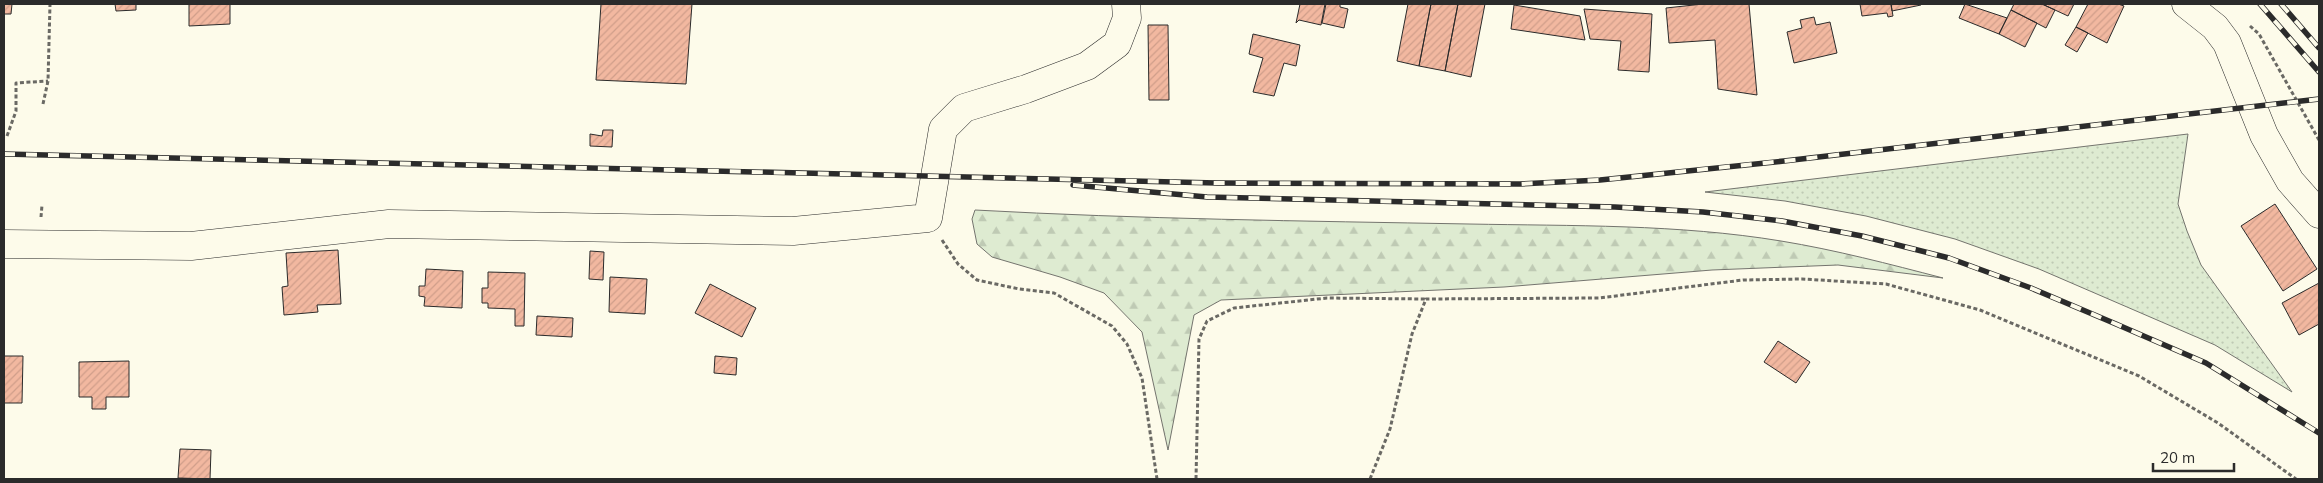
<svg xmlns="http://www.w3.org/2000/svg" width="2323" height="483" font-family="Mulish,sans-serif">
<defs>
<pattern id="grass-dots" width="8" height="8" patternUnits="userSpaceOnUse" patternTransform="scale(1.25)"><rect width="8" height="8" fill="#deebd1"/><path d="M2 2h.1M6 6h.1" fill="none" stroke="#bfcab4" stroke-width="1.8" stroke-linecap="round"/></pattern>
<pattern id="forest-firs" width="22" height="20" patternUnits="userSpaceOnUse" patternTransform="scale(1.25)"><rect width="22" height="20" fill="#deebd1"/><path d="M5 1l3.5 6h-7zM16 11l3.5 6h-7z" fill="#bfcab4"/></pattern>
<pattern id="building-hatch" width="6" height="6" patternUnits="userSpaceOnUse" patternTransform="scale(1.25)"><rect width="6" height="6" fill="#f2b8a0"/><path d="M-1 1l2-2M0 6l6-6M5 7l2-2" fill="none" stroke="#d09e8a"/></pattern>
</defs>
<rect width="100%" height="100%" fill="#fdfbea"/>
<path fill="url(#grass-dots)" stroke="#74746e" d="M2188,134L2178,204L2187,231L2201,265L2292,392L2215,345L2039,269L1955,239L1866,216L1785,201L1705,192Z"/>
<path fill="url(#forest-firs)" stroke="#74746e" d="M975,210C1139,219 1304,221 1469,224C1572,226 1678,224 1781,241C1836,250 1889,264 1943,278L1838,265L1712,270L1504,287L1221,300L1194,315L1168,450L1142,332L1104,293L1060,277L992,257L977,244L972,219Z"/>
<path fill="url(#building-hatch)" stroke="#2b2b2b" d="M4,4H12L11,14H4Z
M115,4H136V10L116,11Z
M189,4H230V24L189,26Z
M601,4H692L686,84L596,80Z
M1300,4H1325L1321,25L1299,20L1296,23Z
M1326,4H1340V7L1348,9L1344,28L1322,23Z
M1408,4H1431L1419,66L1397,61Z
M1431,4H1458L1445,71L1419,66Z
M1458,4H1485L1471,77L1445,71Z
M1703,4H1749L1757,95L1718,89L1715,40L1669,43L1666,8Z
M1860,4H1891L1893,16L1888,17L1887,13L1862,16Z
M1891,4H1921V5L1892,11Z
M1965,4L2007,18L1999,34L1959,18Z
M2014,4H2042L2055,10L2046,28L2011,10Z
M2042,4H2074L2068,16Z
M2088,4H2118L2124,6L2107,43L2076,27Z
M1514,5L1580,16L1585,40L1511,29Z
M1584,9L1652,14L1649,72L1618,70L1621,41L1590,39Z
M2011,10L2037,23L2025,47L1999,34Z
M1814,17L1816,25L1830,22L1837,53L1794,63L1787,32L1802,28L1800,20Z
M1148,25H1168L1169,100H1149Z
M2076,27L2088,33L2077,52L2065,45Z
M1253,34L1300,45L1296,66L1284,63L1274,96L1253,92L1263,58L1249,54Z
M603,130H613L612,147L590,146V134L602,136Z
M2275,204L2317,269L2283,291L2241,226Z
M338,250L341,304L317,305L318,312L284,315L282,287L288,286L286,253Z
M590,251L604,252L603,280L589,279Z
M426,269L463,271L462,308L424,306L425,297L419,296V286H425Z
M488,272L525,273L524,326H515V309L488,308V303H482V288H488Z
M610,277L647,279L645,314L609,312Z
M2319,283V324L2299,335L2282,303Z
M710,284L756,308L742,337L695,313Z
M537,316L573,318L572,337L536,335Z
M1778,341L1810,362L1796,383L1764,362Z
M4,356H23L22,403H4Z
M715,356L737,358L736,375L714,373Z
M129,361V397H106V409H92V397H79V362Z
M180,449L211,450L210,479L178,478Z"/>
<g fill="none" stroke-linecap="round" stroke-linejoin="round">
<defs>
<path id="minor" d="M4,244L191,246L389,224L793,231L928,218L943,129L964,108L1026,89L1087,66L1117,44L1127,18L1126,4"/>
<path id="major" d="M2186,4L2215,27L2227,43L2264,135L2290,181L2319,214"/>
</defs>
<use href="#minor" stroke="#2b2b2b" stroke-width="29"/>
<use href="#major" stroke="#2b2b2b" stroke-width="29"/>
<path stroke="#6a6964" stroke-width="3" stroke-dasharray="4 2.5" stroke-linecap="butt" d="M2250,26L2259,34L2319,140
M43,104L48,81L50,4
M7,136L16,111V83L48,81
M41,217L42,205
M942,240L958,264L977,280L1019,289L1054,293L1112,326L1127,344L1142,378L1157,479
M1196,479L1199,339L1207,321L1234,308L1327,298L1425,299
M1370,479L1390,429L1412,334L1426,299L1599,298L1743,280L1802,279L1886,284L1980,310L2139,376L2218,423L2296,479"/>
<use href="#minor" stroke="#fdfbea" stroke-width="28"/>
<use href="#major" stroke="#fdfbea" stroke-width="28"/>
<defs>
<path id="rail" d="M2260,4L2319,72
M2281,4L2319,48
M4,154L1217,183L1520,184L1600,180L1784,161L2319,99
M1073,185L1207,197L1615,207L1703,212L1782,221L1862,236L1949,258L2031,288L2116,324L2206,363L2319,433"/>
</defs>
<use href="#rail" stroke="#2b2b2b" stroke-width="5.5"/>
<use href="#rail" stroke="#fdfbea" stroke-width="4" stroke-dasharray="11" stroke-linecap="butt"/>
</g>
<rect width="2323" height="483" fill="none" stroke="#2b2b2b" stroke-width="10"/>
<path d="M2153 463v8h81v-8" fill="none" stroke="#2b2b2b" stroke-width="2.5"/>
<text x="2160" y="463" font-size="15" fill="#2b2b2b" stroke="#fdfbea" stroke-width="4" paint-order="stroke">20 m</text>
</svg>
